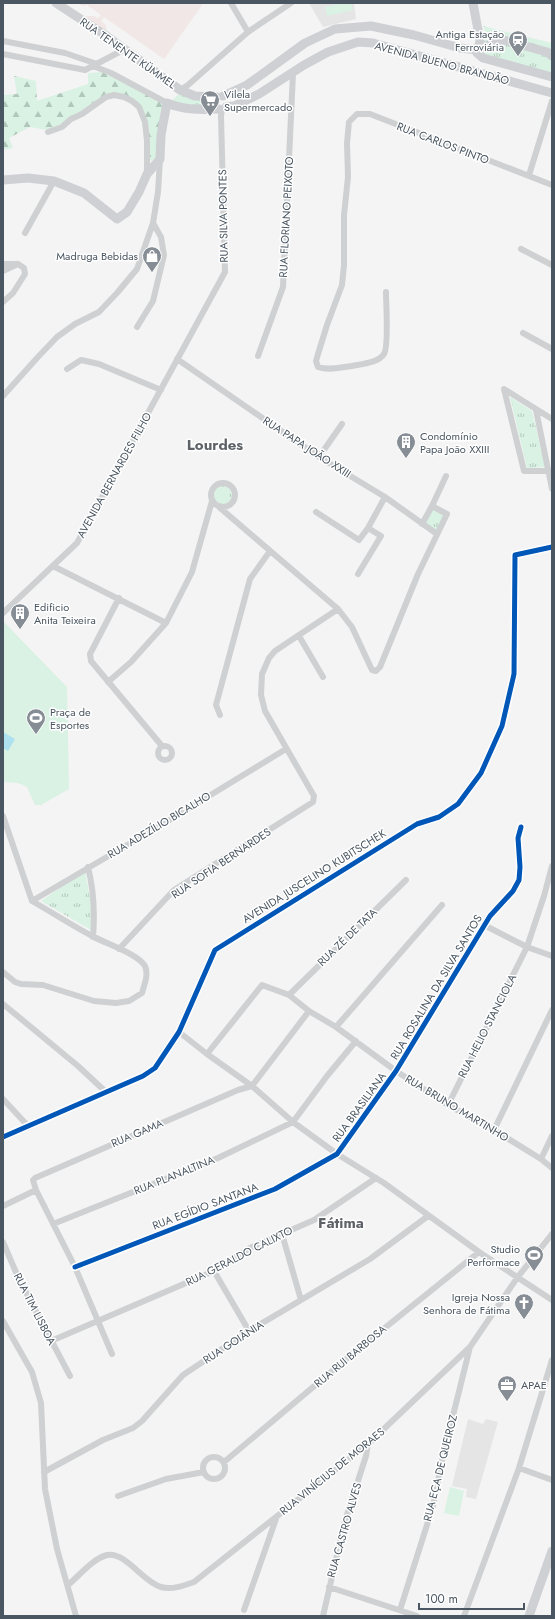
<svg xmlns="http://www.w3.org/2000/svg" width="555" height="1619" font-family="Jost,sans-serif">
<defs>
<pattern id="forest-firs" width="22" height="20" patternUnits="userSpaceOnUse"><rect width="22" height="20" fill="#d9f2e3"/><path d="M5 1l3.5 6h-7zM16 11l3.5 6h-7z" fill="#b2c7bb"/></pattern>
<pattern id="park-tufts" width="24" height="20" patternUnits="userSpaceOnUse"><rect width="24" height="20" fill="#d9f2e3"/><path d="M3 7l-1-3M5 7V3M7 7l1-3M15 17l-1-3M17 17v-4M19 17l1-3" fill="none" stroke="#b2c7bb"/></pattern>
</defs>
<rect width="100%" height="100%" fill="#f4f4f4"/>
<path fill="#e6e5e6" d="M309,3H354L356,19L323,27Z
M468,1419L483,1424L486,1419L498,1422L476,1499L466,1497L467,1489L452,1486Z"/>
<path fill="#f1e7e6" d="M77,3H200L202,5L164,59L104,17L101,21L106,25L107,32L84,16H94L98,18L101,15L87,5L83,6Z"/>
<path fill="#d9f2e3" d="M341,3H351L353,10L327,16L325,7Z
M3,621L67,687L69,789L41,805H35L27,787L18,783L3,782Z
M450,1487L464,1491L459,1516L444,1513Z"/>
<path fill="url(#forest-firs)" d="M102,72L165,104L156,157L148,163L140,107L115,93L61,124L47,130L30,127L9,138L13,148L3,150V95L17,94L14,76L36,81L37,101L88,84V73Z"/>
<path fill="url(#park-tufts)" d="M483,26L552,43V76L483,58L485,31Z
M180,93L211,98L210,108L169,103Z
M510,397L532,411L545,467L527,468Z
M214 495a9 9 0 1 1 18 0a9 9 0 1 1-18 0Z
M433,508L445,515L437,531L424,523Z
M85,871L92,909L91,930L41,901Z"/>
<path fill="#aee2f0" d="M3,732L15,739L8,751L3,748Z"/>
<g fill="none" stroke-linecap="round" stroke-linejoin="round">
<path stroke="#ced0d2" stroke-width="6" d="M231,3L248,32
M3,41L65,53L97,64
M3,54L85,70L125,49
M93,66L111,73L167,103
M180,90L188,85L248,32L291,3
M48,132L62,127L71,119L82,114L106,97L114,95L124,97L132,101L139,107L145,122L147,141V174
M529,175L552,101
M25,233L54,181
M521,249L552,265
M3,264H17
M3,271L18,264
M386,292C386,304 389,346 384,354C378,363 362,364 352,366C341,367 329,371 318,367L316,361L318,354L327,325L342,285L344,265V215L348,177L347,143L349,122L357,114H370L552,185
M3,302L13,293L25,274L24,268L18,264
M137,327L153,301L164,255L161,237L153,223
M523,333L552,349
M258,356L283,287L293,73
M177,359L319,457L385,497L437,534
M67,369L81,360L99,364L161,390
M3,396L37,358L57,337L75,324L99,312L117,293L137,269L153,223L158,192L160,159
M536,410L552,489
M319,457L342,424
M548,471H524L504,389L552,419
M211 495a12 12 0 1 1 24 0a12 12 0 1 1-24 0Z
M219,507L338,609L352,627L372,670L376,671L380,667L418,574L447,514L432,506
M316,512L359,540L368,528L385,497
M422,524L432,506L446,476
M53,566L166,623
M358,574L381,536L368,528
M119,598L90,654L91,661L162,746
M3,613L77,543L225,272L221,116L222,109
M299,636L323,677
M108,682L131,662L166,623L192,572L212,501
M220,715L216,705L250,579L270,551
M158 753a7 7 0 1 1 14 0a7 7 0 1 1-14 0Z
M3,816L32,901C53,913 73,926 94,937C107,944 138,954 145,966C149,975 144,985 142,993L129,1001L116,1003L94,1001L43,985L21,984L15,982L3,972
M88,867C94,891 95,913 93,937
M32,901L168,821L286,749
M484,925L527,947L552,956
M119,949L174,890L313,802L314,796L265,711L261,695L262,674L269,658L275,651L338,609
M289,995L406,880
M3,1004L78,1066L107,1093
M336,1027L442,905
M179,1032L207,1054L252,1086L293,1122L337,1154L384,1183L479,1252L552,1300
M207,1054L262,985L289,995L309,1011L336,1027L396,1071L448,1105L494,1130L541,1159L552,1168
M3,1099L29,1127
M448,1105L527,947L544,896L552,866
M494,1130L552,1010
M3,1137L143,1076L155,1068L179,1032L215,950L417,824L439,817L458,804L481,773L502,726L514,674L515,555L552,547
M541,1159L552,1136
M3,1206L36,1190
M53,1224L218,1158L293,1122L327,1076L356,1041
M282,1234L301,1300
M3,1242L18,1277L70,1376
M75,1267L275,1189L337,1154L396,1071L490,916L513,891L519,880L520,867L518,838L521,827
M214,1271L249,1331
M3,1321L32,1372L41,1403L45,1489L57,1549L76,1616
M51,1341L214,1271L250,1248L314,1220L376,1178
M112,1354L75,1267L36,1190L33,1180L35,1178L238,1090L252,1086L309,1011
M203 1468a11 11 0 1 1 22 0a11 11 0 1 1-22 0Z
M224,1462L350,1356L479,1252
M519,1468L552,1480
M44,1472L103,1440L133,1428L142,1421L183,1375L249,1331L370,1259L428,1216
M118,1496L166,1479L204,1472
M68,1585C79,1576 92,1559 107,1555C125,1551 143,1582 161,1587C172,1590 183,1586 194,1582L368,1444L470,1347L517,1278L552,1234
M329,1587L417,1616
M244,1610L277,1516
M400,1610L433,1506L443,1456L470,1347
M323,1616L345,1521L366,1456L368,1444
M464,1616L519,1468L552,1360"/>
<path stroke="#ced0d4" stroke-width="9" d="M56,3L105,35L180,90L195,96L217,97
M473,3L480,41L477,53L483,58L552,77
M478,50L492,43L504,40L547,52L552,56
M223,96L247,85L305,43L335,29L371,26L414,35L460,48L478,50
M167,103C184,110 201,110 219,109
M226,107L234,106L259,94L304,65L328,52L358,42L373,43L552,93
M3,180L28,178L54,181L84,193L117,219L127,212L139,192L147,174L160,159L161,135L167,103
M529,1616L552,1551"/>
<defs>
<path id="cycleway" d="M3,1137L143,1076L155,1068L179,1032L215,950L417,824L439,817L458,804L481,773L502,726L514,674L515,555L552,547
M75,1267L275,1189L337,1154L396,1071L490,916L513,891L519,880L520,867L518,838L521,827"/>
</defs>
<use href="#cycleway" stroke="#fff" stroke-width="8"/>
<use href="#cycleway" stroke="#0057b8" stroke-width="5"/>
</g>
<defs>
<symbol id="station-pin" viewBox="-11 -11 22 30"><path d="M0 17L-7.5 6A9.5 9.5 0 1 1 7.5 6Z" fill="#868d94" stroke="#fff"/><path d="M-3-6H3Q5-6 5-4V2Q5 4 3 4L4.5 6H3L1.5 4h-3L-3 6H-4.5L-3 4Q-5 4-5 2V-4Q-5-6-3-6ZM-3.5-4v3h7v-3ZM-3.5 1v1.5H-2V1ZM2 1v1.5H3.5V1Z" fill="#fff"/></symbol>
<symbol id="supermarket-pin" viewBox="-11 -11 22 30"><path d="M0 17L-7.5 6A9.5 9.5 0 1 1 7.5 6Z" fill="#868d94" stroke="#fff"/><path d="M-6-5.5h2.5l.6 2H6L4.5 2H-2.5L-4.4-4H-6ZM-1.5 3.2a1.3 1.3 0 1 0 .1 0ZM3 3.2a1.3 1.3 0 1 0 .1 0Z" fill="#fff"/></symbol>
<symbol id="shop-pin" viewBox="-11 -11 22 30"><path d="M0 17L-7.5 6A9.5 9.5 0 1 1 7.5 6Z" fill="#868d94" stroke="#fff"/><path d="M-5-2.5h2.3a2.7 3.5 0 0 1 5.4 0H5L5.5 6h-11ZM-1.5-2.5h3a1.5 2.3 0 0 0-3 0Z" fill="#fff"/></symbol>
<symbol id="building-pin" viewBox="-11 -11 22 30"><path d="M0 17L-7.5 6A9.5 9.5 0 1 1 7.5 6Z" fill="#868d94" stroke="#fff"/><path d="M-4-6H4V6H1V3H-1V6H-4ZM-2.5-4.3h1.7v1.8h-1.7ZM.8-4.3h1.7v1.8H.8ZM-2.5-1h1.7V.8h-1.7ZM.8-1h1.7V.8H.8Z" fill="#fff"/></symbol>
<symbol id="stadium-pin" viewBox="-11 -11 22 30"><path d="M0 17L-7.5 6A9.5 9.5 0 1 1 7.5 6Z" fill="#868d94" stroke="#fff"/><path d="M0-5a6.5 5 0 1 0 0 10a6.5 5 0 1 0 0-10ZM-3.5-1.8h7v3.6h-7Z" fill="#fff"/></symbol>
<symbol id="church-pin" viewBox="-11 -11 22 30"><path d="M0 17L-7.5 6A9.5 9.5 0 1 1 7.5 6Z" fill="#868d94" stroke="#fff"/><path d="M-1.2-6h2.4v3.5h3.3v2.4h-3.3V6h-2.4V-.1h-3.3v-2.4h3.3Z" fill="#fff"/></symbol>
<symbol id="office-pin" viewBox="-11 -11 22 30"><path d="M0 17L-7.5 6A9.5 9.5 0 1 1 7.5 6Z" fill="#868d94" stroke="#fff"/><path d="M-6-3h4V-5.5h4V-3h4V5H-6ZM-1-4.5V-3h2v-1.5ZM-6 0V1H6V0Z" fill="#fff"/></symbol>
</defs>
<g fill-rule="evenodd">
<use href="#station-pin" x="507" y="29" width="22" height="30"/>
<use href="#supermarket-pin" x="199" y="89" width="22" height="30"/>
<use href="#shop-pin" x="141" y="245" width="22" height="30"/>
<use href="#building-pin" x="395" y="431" width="22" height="30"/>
<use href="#building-pin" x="9" y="602" width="22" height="30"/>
<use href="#stadium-pin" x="25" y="707" width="22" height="30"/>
<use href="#stadium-pin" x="523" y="1244" width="22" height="30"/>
<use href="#church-pin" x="513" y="1292" width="22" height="30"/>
<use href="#office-pin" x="496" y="1374" width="22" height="30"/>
</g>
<g text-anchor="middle" stroke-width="3" stroke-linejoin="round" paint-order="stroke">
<g font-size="11" fill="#4a5661" stroke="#fff" text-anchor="start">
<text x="504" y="38" text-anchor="end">Antiga Estação<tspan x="504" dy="13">Ferroviária</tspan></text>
<text x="224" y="98">Vilela<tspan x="224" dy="13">Supermercado</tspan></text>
<text x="138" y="260" text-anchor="end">Madruga Bebidas</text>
<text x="420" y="440">Condomínio<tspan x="420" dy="13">Papa João XXIII</tspan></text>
<text x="34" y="611">Edificio<tspan x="34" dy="13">Anita Teixeira</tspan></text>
<text x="50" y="716">Praça de<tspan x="50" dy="13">Esportes</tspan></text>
<text x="520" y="1253" text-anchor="end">Studio<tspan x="520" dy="13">Performace</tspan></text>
<text x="510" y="1301" text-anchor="end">Igreja Nossa<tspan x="510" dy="13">Senhora de Fátima</tspan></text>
<text x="521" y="1389">APAE</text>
</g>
<g font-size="11" fill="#4a5661" stroke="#fff">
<text transform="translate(128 53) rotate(35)" y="4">RUA TENENTE KÜMMEL</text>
<text transform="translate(442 63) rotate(15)" y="4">AVENIDA BUENO BRANDÃO</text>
<text transform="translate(443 143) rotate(21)" y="4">RUA CARLOS PINTO</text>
<text transform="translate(223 216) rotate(-91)" y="4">RUA SILVA PONTES</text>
<text transform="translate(286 217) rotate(-87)" y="4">RUA FLORIANO PEIXOTO</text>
<text transform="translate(307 447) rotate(33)" y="4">RUA PAPA JOÃO XXIII</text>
<text transform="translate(114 475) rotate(-61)" y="4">AVENIDA BERNARDES FILHO</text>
<text transform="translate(159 825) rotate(-31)" y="4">RUA ADEZÍLIO BICALHO</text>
<text transform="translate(221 863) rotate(-34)" y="4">RUA SOFIA BERNARDES</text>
<text transform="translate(314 876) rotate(-32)" y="4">AVENIDA JUSCELINO KUBITSCHEK</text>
<text transform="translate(347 937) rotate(-44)" y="4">RUA ZÉ DE TATA</text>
<text transform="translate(436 987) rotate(-59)" y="4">RUA ROSALINA DA SILVA SANTOS</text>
<text transform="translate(487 1026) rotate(-63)" y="4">RUA HELIO STANCIOLA</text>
<text transform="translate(359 1107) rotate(-54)" y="4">RUA BRASILIANA</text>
<text transform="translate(457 1108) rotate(31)" y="4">RUA BRUNO MARTINHO</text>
<text transform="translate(137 1133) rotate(-23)" y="4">RUA GAMA</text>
<text transform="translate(174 1175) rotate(-22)" y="4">RUA PLANALTINA</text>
<text transform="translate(205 1206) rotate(-21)" y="4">RUA EGÍDIO SANTANA</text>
<text transform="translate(239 1256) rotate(-27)" y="4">RUA GERALDO CALIXTO</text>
<text transform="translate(35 1309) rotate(63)" y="4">RUA TIM LISBOA</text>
<text transform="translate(233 1342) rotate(-33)" y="4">RUA GOIÂNIA</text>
<text transform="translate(350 1356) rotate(-40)" y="4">RUA RUI BARBOSA</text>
<text transform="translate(440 1468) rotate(-76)" y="4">RUA EÇA DE QUEIROZ</text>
<text transform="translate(332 1471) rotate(-39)" y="4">RUA VINÍCIUS DE MORAES</text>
<text transform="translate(344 1530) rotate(-74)" y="4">RUA CASTRO ALVES</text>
</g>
<g font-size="15" font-weight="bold" fill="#5f6368" stroke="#fff">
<text x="215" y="450">Lourdes</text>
<text x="341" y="1228">Fátima</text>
</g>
</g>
<rect width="555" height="1619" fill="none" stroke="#4a5661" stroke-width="8"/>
<path d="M419 1603v6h105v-6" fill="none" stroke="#4a5661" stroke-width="2"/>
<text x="425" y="1603" font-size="12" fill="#4a5661" stroke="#ffffff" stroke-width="3" paint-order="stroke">100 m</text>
</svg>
